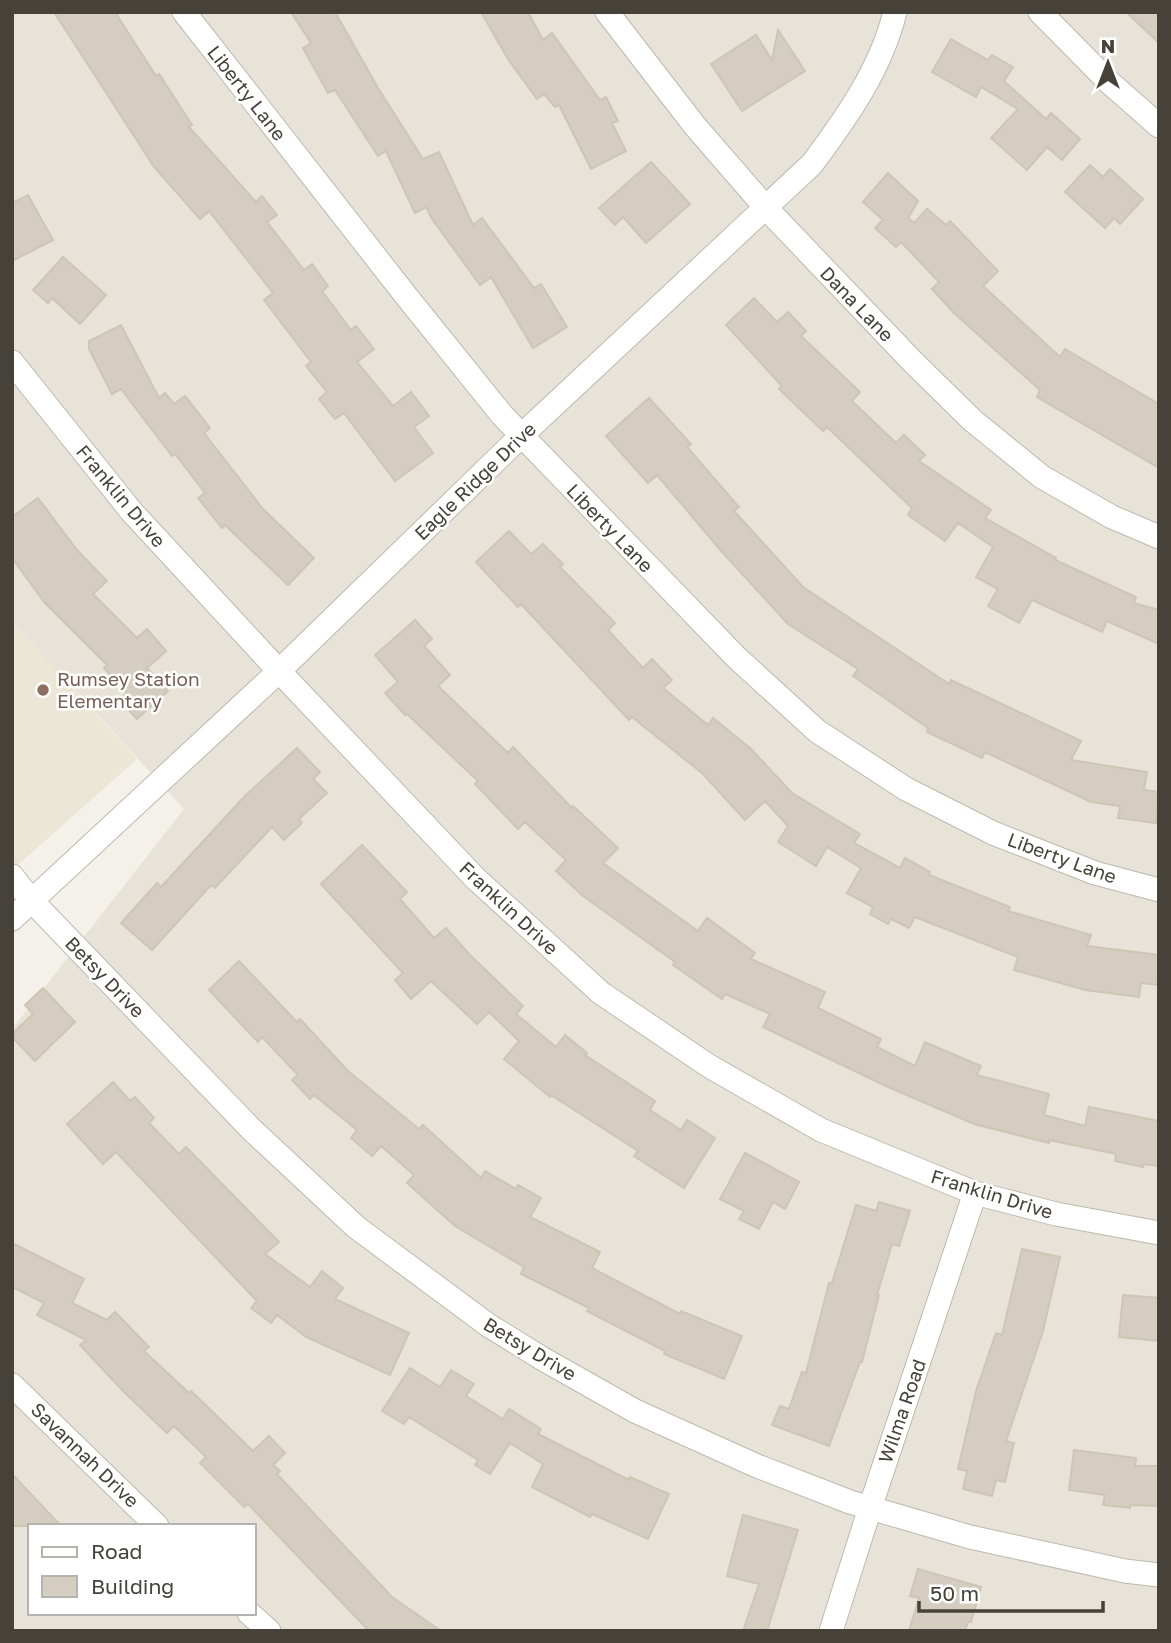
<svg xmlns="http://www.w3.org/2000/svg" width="1171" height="1643" font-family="'Golos Text',sans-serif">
<rect width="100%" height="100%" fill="#f3f1ea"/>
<path fill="#e7e3d8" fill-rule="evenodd" d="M12,12H1159V1631H12V1029L184,809L12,621ZM30,1526H254V1613H30Z"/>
<path fill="#ebe6d5" d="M12,621L137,759L12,870Z"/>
<path fill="#d4cdc0" stroke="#cec5b4" stroke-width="2" d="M54,12H115L156,76L159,74L192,125L189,127L256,202L262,196L277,215L267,222L304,270L312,264L328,286L322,291L351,330L356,326L374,349L357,362L393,406L411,392L429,416L414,427L433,453L395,481L344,413L335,419L319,399L327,392L306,366L311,362L264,300L273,293L209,211L200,219L154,167Z
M291,12H335L378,88L423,159L439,152L473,225L482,218L534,288L541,284L567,327L533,348L491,277L480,285L432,219L426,207L415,213L386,151L378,156L335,90L328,93L303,48L311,43Z
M481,12H528L543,40L552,33L600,100L606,97L618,121L612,123L626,151L591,169L559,105L555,107L544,94L537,99L508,59Z
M1126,12H1159V43Z
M778,30L805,71L742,111L711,64L756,35L772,60Z
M951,39L988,60L992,55L1013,67L1004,81L1046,119L1051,113L1080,139L1062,160L1047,147L1027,170L991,138L1018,109L981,87L976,97L932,72Z
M651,162L690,204L646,243L623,217L615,225L599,208Z
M1090,165L1103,177L1110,169L1143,199L1120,224L1114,218L1105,228L1065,192Z
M888,173L918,201L908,218L914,223L927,209L946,225L950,221L998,271L983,286L1060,357L1065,349L1159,404V468L1037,397L1040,390L954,313L932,289L939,282L901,242L896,247L875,228L883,220L863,202Z
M28,195L53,240L12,261V203Z
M63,257L106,295L80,324L52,298L48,303L33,290Z
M754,298L777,322L788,312L806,331L801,336L860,392L852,401L896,443L904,435L925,455L919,461L991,510L985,518L1056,558L1055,560L1136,597L1134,603L1159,610V644L1107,621L1102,632L1032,600L1019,623L988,606L998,589L976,577L993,547L958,523L945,541L908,515L912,508L827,427L823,431L779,389L782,386L726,325Z
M121,325L159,398L165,393L174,404L185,396L210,428L204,433L263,509L314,558L288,585L225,525L222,528L198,498L205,493L175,454L172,456L121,389L112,394L89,349V341Z
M649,398L691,444L687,447L739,507L734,511L803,587L949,684L951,680L1081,741L1071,760L1147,772L1144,790L1159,792L1156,823L1118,818L1120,806L1091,802L985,752L982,758L927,732L928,728L853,676L858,669L788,624L722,552L657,475L648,483L606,436Z
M38,498L77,550L107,581L93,594L137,638L147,629L166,651L147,668L168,691L137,719L120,700L127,693L104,668L107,665L45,603L12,558V517Z
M509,531L531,554L543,544L563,564L560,567L615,623L608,630L643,668L652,659L672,680L663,688L708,725L713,718L751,749L792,793L860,834L854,843L900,868L905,858L930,872L929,875L1010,907L1008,911L1091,935L1087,946L1159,955V985L1141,983L1139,997L1085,990L1014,970L1018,957L915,917L909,928L891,919L888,924L870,914L873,907L847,893L861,868L827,847L816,866L778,842L788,826L765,801L745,820L702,773L632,717L629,720L521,604L518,607L476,562Z
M415,620L432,639L424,646L450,675L438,686L508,753L513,747L572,808L573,806L618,848L603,863L698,931L707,918L755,953L751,959L825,992L818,1008L881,1039L877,1047L915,1066L925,1042L981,1066L977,1075L1049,1094L1044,1115L1085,1126L1089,1107L1159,1121V1166L1144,1164L1143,1167L1115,1161L1116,1154L1049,1140V1143L974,1124L888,1087L763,1027L770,1014L725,994L722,999L673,965L675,962L583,896L556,871L566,860L525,822L518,829L475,784L478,781L407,714L405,715L385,693L398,682L375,655Z
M297,748L320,772L313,779L327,793L299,819L302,823L284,840L272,827L215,888L211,885L152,950L121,923L157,883L161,887L244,797Z
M362,845L407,892L400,899L434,938L446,928L470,955L523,1006L516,1014L556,1047L565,1035L587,1053L585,1055L655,1101L650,1110L681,1130L687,1120L715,1138L684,1188L634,1156L638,1151L551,1095L550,1097L504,1059L519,1041L489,1012L477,1024L431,981L411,999L395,980L403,973L321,884Z
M239,961L297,1022L300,1019L348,1071L419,1129L423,1125L481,1178L485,1171L516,1189L518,1185L541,1198L530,1217L600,1252L592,1268L680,1314L681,1311L742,1336L724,1379L664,1354L665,1351L587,1311L589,1308L521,1274L524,1267L455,1226L407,1183L414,1175L381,1146L372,1156L351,1138L357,1130L314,1095L310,1099L292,1080L298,1075L262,1037L258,1042L209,990Z
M43,988L75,1022L35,1061L12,1037V1034L33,1014L25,1005Z
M113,1082L130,1101L135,1097L154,1118L149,1123L179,1154L186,1147L279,1242L265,1254L310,1287L322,1271L343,1288L335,1299L409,1333L390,1375L306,1337L277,1315L271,1323L251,1308L257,1301L116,1152L103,1164L67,1124Z
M745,1153L799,1182L785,1209L773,1202L759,1229L739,1219L744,1211L720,1199Z
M879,1202L910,1211L899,1246L892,1244L877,1295H879L862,1362H860L829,1446L772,1425L780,1406L789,1409L802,1372L806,1373L829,1283H832L856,1205L876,1211Z
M12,1243L84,1279L72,1303L107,1320L115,1312L149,1347L144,1351L189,1393L191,1391L253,1451L269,1436L285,1453L273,1465L280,1471L277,1474L392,1597L441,1631H369L248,1504L244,1507L200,1463L206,1457L174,1426L167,1433L125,1393L80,1345L86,1340L37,1315L44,1303L12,1287Z
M1022,1249L1060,1257L1043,1331L1006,1441L1014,1443L1005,1482L996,1480L992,1496L963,1489L967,1471L958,1469L976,1391L996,1333L1002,1335Z
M1123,1295L1159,1298V1341L1119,1337Z
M410,1368L440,1387L451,1370L474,1384L466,1396L503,1419L509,1409L541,1429L538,1434L629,1480L630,1477L669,1494L648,1539L592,1514L590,1517L532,1487L543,1464L510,1443L490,1474L475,1465L478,1460L409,1417L404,1424L382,1411Z
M1074,1450L1136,1458L1135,1466H1159V1506L1130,1505V1508L1103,1505L1105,1495L1069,1490Z
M12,1474L61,1526H12Z
M743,1515L798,1530L767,1631H743L759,1584L727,1576Z
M918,1569L981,1587L971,1622H968L965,1631H909L919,1598L910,1596Z"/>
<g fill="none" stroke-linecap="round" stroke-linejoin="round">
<defs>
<path id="minor" d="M184,12L407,297L502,415L736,657L817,731L906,789L993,833L1095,873L1159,890
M607,12L695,126L766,208L912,361L972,420L1042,477L1112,517L1159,537
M1040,12L1109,82L1159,126
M12,362L131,511L279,671L476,879L601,993L709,1066L821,1130L975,1193L1056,1214L1159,1233
M12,876L31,900L251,1129L356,1227L488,1325L543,1359L635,1411L757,1466L850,1502L970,1537L1125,1571L1159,1575
M12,919L279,671L522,435L812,164C847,117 881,69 895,12
M12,1385L157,1526
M249,1613L269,1631
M831,1631L870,1508L975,1193"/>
</defs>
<use href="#minor" stroke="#beb9ad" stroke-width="25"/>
<use href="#minor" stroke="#fff" stroke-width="23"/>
</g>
<circle fill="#8d6e63" stroke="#fff" stroke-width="2.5" cx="43" cy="690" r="7"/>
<g text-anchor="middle" stroke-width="5" stroke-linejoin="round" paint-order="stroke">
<g font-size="19" fill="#474239" stroke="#fff">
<text transform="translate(247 93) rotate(52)" y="7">Liberty Lane</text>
<text transform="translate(857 304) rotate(46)" y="7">Dana Lane</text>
<text transform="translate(475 481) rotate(-44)" y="7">Eagle Ridge Drive</text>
<text transform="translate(121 496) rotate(50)" y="7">Franklin Drive</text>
<text transform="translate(610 528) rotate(46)" y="7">Liberty Lane</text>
<text transform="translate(1062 858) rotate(20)" y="7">Liberty Lane</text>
<text transform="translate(509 908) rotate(43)" y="7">Franklin Drive</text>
<text transform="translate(105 977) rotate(46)" y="7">Betsy Drive</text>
<text transform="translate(992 1194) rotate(17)" y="7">Franklin Drive</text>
<text transform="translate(530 1349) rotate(31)" y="7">Betsy Drive</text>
<text transform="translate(902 1411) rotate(-71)" y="7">Wilma Road</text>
<text transform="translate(85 1455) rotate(44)" y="7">Savannah Drive</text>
</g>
<g font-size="19" fill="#785e54" stroke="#fff" text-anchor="start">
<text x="57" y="686">Rumsey Station<tspan x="57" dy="22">Elementary</tspan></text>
</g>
</g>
<rect width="1171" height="1643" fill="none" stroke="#474239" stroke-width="28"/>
<rect x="28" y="1524" width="228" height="91" fill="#ffffff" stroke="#b5b3b0" stroke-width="2"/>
<rect x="42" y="1547" width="35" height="10" fill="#ffffff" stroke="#b5b3b0" stroke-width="2"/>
<text x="91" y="1559" font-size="21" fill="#474239">Road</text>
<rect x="42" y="1576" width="35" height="21" fill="#d4cdc0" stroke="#b5b3b0" stroke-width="2"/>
<text x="91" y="1594" font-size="21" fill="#474239">Building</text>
<g transform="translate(1108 63)" stroke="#ffffff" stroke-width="5" paint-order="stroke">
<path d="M0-5L12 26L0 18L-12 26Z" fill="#474239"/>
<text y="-10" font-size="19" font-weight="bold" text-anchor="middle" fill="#474239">N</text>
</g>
<path d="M919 1601v10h184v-10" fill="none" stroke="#474239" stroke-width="3.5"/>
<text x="930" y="1601" font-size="21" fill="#474239" stroke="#ffffff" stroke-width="5" paint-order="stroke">50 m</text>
</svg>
